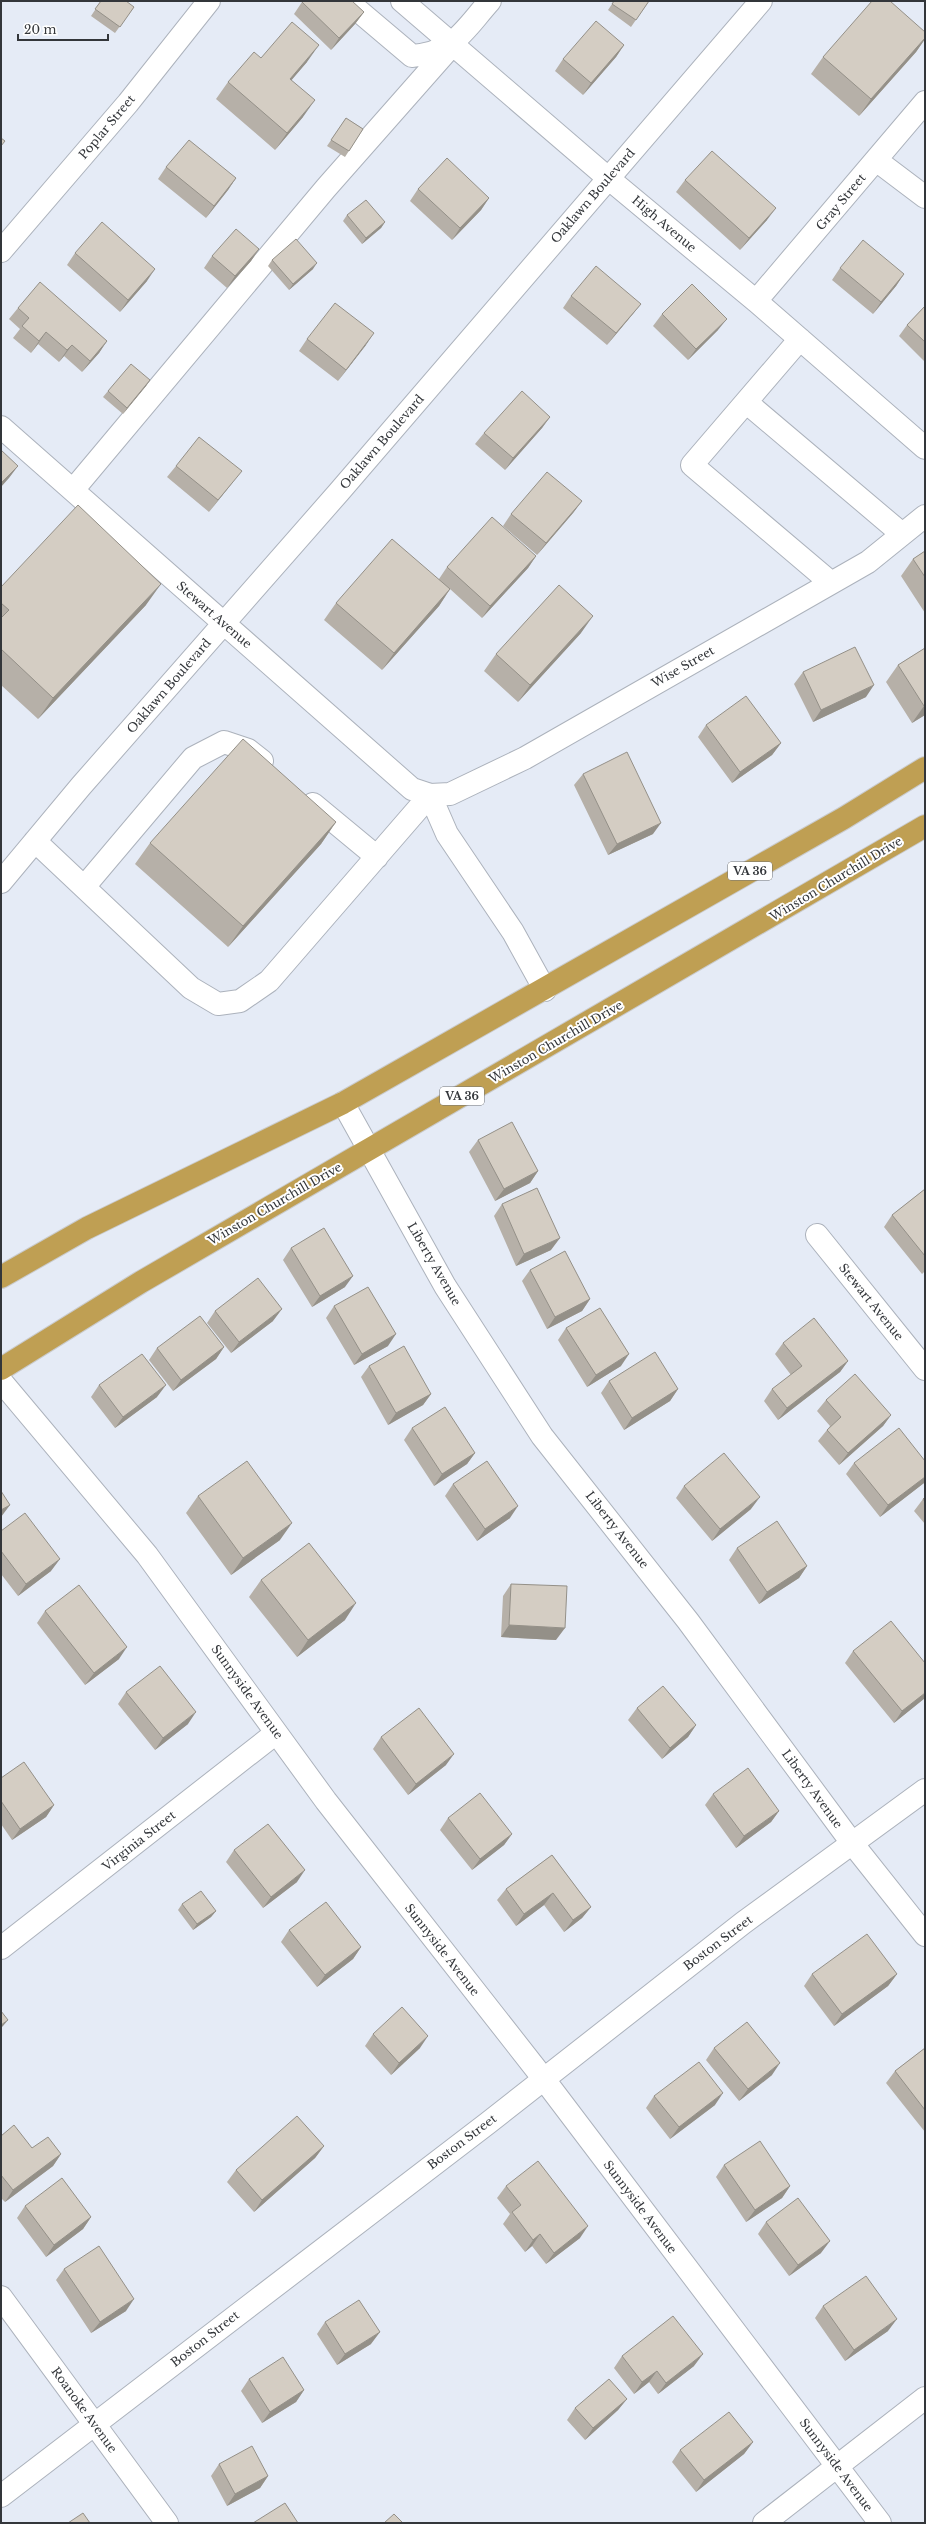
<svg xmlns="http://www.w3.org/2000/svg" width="926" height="2524" font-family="'Libre Baskerville',serif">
<rect width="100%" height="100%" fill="#e5ebf6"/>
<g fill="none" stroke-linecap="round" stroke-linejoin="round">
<defs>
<path id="minor" d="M347,1L412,56C454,53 464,30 490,1
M402,1L608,178L756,301L925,448
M876,160L925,197
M1,251L128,103L209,1
M756,301L925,102
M800,339L692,465L830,582
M746,402L902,534
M1,427L412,789L430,795L450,794L525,758L868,562L925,516
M73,490L326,188L453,44
M313,804L377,857
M35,841L191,988L218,1004L240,1001L269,981L430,795L447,834L513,932L545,990
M1,882L81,786L339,492L761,1
M84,887L193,758L224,742L248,750L262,761
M343,1103L445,1286L542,1436L688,1621L852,1843L925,1935
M817,1235L925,1369
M1,1381L147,1555L326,1801L543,2078L880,2523
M1,1948L276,1733
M1,2297L167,2523
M1,2496L488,2123L743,1923L925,1790
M764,2523L925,2398"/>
<path id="highway" d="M1,1277L87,1228L343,1103L844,818L925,768
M1,1369L141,1282L925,826"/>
</defs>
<use href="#minor" stroke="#acb2bc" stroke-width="24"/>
<use href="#highway" stroke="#cacbcc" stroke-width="24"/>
<use href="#minor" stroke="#fff" stroke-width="22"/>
<use href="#highway" stroke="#bf9f53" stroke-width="22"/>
</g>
<path fill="#b6b0a8" d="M101,1L134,7L115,33L91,16Z
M614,1H649L631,27L608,10Z
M302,2L364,12L355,24L331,50L294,14Z
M925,38V39L916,52L859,116L811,74L823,57Z
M624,45L616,57L583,95L555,71L563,59Z
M261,58L307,62L291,80L303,117L275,150L216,99L228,82Z
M346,118L363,129L345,157L327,146Z
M166,167L236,178L228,190L206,218L158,179Z
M685,180L767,220L740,250L676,192Z
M418,189L489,198L481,210L452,240L410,201Z
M347,215L385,222L381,228L362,244L343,221Z
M259,249L251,261L227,288L204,268L212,256Z
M75,253L147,281L120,312L67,265Z
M272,260L313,269L289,290L268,266Z
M840,268L904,274L896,286L873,314L832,280Z
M571,296L641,304L632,315L607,345L563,308Z
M925,306V362L899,336L907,325Z
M18,308L107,341L99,353L82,372L64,356L59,362L38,344L31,353L13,338L20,329L9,319Z
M662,314L718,330L688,360L653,326Z
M307,339L366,345L338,381L299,351Z
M150,380L146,386L123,414L103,397L108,391Z
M550,417L542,428L505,470L475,444L484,433Z
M176,466L233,482L209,512L167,477Z
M582,501L573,513L537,555L503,526L511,514Z
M925,551V613L901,576L913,559Z
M536,556L528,568L482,618L450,589L439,606L382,670L324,620L336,603L439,579L447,567Z
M1,587L146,605L38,719L1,685Z
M581,633L518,702L484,671L496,654Z
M925,648V715L912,723L886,682L898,665Z
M803,672L866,697L813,722L794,684Z
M706,725L781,743L772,755L732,783L698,737Z
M583,774L653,834L608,855L574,785Z
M336,822L321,844L228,947L135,864L150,843Z
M478,1140L538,1171L530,1183L495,1201L469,1152Z
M925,1189V1271L922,1274L884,1227L892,1215Z
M502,1204L551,1250L516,1266L494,1216Z
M291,1248L345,1287L312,1307L283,1260Z
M530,1270L590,1299L582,1311L547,1329L522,1281Z
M334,1306L388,1346L354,1365L326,1318Z
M215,1311L273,1321L231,1353L207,1323Z
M566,1328L621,1366L587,1387L558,1340Z
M783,1343L848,1361L840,1372L778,1420L764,1401L772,1389L791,1375L775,1354Z
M224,1347L216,1359L173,1391L149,1360L157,1348Z
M369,1366L431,1394L423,1405L388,1425L361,1377Z
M609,1381L678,1389L670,1401L624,1430L601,1393Z
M99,1385L157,1397L115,1428L91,1397Z
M826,1400L891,1415L883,1426L839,1465L818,1441L827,1430L830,1426L817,1411Z
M412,1428L475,1453L467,1464L434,1486L404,1440Z
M925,1461V1482L924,1483L880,1517L846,1474L854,1463Z
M453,1484L510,1518L477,1541L445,1496Z
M684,1486L751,1509L712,1541L676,1498Z
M198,1496L280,1540L231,1575L186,1513Z
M925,1497V1524L914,1511L923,1499Z
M1,1531L51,1571L18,1596L1,1574Z
M737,1548L807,1566L799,1578L759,1604L729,1560Z
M261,1580L345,1620L297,1657L249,1597Z
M511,1584L556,1640L501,1637L503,1596Z
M45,1611L119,1659L85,1685L37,1623Z
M853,1651L925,1698L894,1723L845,1663Z
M126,1692L188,1724L155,1750L118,1704Z
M637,1708L696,1725L688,1737L662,1759L628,1720Z
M381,1737L446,1765L408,1795L373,1749Z
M1,1778L54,1805L46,1817L12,1840L1,1824Z
M713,1794L779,1811L771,1822L736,1848L705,1805Z
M448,1818L512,1834L504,1845L472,1870L440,1830Z
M234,1850L297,1882L263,1908L226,1862Z
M552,1855L591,1907L582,1918L564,1932L544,1905L516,1926L497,1900L506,1889Z
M182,1904L216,1911L211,1917L193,1930L178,1910Z
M289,1930L361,1947L353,1959L317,1987L281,1942Z
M812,1974H897L888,1986L834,2026L804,1986Z
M373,2034L420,2048L391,2075L365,2046Z
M714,2048L772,2075L739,2101L706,2060Z
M925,2048V2132L886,2083L895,2071Z
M654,2096L715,2105L670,2139L646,2108Z
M1,2136L32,2148L61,2154L53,2166L5,2202L1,2198Z
M324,2146L315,2158L254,2212L227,2182L236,2170Z
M724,2165L790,2186L782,2198L746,2222L716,2177Z
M506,2186L580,2238L546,2264L532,2246L525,2252L503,2224L510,2214L497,2198Z
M25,2206L91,2217L83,2229L46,2257L17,2218Z
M766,2222L821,2253L789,2276L758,2234Z
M64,2269L126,2311L91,2333L56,2280Z
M823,2306L888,2331L845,2361L815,2318Z
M325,2322L371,2344L337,2365L317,2334Z
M622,2356L694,2366L658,2394L649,2382L634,2394L614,2368Z
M249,2379L304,2390L296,2402L262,2423L241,2391Z
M627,2399L618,2410L585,2440L567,2420L575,2408Z
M753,2442L744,2454L696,2492L672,2462L680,2450Z
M219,2464L268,2476L260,2488L227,2506L211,2476Z"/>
<path fill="#949088" d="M364,12L355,24L331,50L339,38Z
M925,38V39L916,52L859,116L871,99Z
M319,45L307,62L278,96L290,79Z
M624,45L616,57L583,95L591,83Z
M315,100L303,117L275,150L287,133Z
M236,178L228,190L206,218L214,206Z
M489,198L481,210L452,240L460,228Z
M776,208L767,220L740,250L749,238Z
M385,222L381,228L362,244L366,238Z
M259,249L251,261L227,288L235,276Z
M317,263L313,269L289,290L293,284Z
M155,269L147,281L120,312L128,300Z
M904,274L896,286L873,314L881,302Z
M641,304L632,315L607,345L616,333Z
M727,319L718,330L688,360L696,349Z
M46,332L38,344L31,353L39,341Z
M374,333L366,345L338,381L346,370Z
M107,341L99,353L82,372L90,361Z
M72,345L64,356L59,362L67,350Z
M150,380L146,386L123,414L127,408Z
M550,417L542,428L505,470L513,458Z
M18,466L9,478L1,487V483Z
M242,471L233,482L209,512L218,500Z
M582,501L573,513L537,555L546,543Z
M536,556L528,568L482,618L490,606Z
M161,584L146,605L38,719L53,698Z
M450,589L439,606L382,670L394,653Z
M593,616L581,633L518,702L530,685Z
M874,685L866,697L813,722L821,710Z
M924,706H925V715L912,723Z
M781,743L772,755L732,783L740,772Z
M336,822L321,844L228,947L243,926Z
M661,823L653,834L608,855L617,844Z
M538,1171L530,1183L495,1201L504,1189Z
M560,1238L551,1250L516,1266L524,1254Z
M353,1276L345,1287L312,1307L320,1296Z
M590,1299L582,1311L547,1329L555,1317Z
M282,1309L273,1321L231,1353L239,1342Z
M396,1334L388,1346L354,1365L362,1354Z
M224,1347L216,1359L173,1391L181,1380Z
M629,1354L621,1366L587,1387L596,1375Z
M848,1361L840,1372L778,1420L787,1408Z
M166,1385L157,1397L115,1428L123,1417Z
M678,1389L670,1401L624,1430L632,1418Z
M431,1394L423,1405L388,1425L396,1413Z
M891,1415L883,1426L839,1465L848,1453Z
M475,1453L467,1464L434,1486L442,1474Z
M925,1477L924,1483L880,1517L888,1505Z
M760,1497L751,1509L712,1541L720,1529Z
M10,1505L1,1517V1510Z
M518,1506L510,1518L477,1541L485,1529Z
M292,1523L280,1540L231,1575L243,1558Z
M60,1559L51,1571L18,1596L26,1584Z
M807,1566L799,1578L759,1604L767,1592Z
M356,1603L345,1620L297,1657L308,1640Z
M509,1625L565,1628L556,1640L501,1637Z
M127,1647L119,1659L85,1685L94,1673Z
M925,1693V1698L894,1723L902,1711Z
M196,1712L188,1724L155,1750L163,1738Z
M696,1725L688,1737L662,1759L670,1748Z
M454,1754L446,1765L408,1795L416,1784Z
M54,1805L46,1817L12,1840L20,1829Z
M779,1811L771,1822L736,1848L744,1836Z
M512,1834L504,1845L472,1870L480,1859Z
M305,1870L297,1882L263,1908L271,1897Z
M553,1893L544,1905L516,1926L524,1914Z
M591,1907L582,1918L564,1932L573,1920Z
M216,1911L211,1917L193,1930L197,1924Z
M361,1947L353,1959L317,1987L325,1975Z
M897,1974L888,1986L834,2026L842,2014Z
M8,2020L3,2026L1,2028V2025Z
M428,2036L420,2048L391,2075L399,2063Z
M780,2063L772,2075L739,2101L748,2089Z
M723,2093L715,2105L670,2139L679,2127Z
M324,2146L315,2158L254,2212L262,2200Z
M61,2154L53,2166L5,2202L13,2190Z
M790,2186L782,2198L746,2222L755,2210Z
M91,2217L83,2229L46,2257L54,2245Z
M588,2226L580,2238L546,2264L554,2253Z
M540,2234L532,2246L525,2252L533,2240Z
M830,2241L821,2253L789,2276L798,2265Z
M134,2299L126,2311L91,2333L100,2322Z
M897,2319L888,2331L845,2361L854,2350Z
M380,2332L371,2344L337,2365L345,2354Z
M703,2354L694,2366L658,2394L666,2383Z
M657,2371L649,2382L634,2394L642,2382Z
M304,2390L296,2402L262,2423L270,2412Z
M627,2399L618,2410L585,2440L593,2428Z
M753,2442L744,2454L696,2492L704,2480Z
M268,2476L260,2488L227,2506L235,2494Z"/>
<path fill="#d4cdc3" stroke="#949088" d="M101,1H126L134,7L120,27L95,9Z
M303,1H352L364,12L339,38L302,2Z
M614,1H649L636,20L612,4Z
M872,1H890L925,32V38L871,99L823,57Z
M596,21L624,45L591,83L563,59Z
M292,22L319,45L290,79L315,100L287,133L228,82L254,52L261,58Z
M346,118L363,129L349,151L331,140Z
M1,138L5,141L1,146Z
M189,140L236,178L214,206L166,167Z
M712,151L776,208L749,238L685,180Z
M447,158L489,198L460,228L418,189Z
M366,200L385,222L366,238L347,215Z
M102,222L155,269L128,300L75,253Z
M236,229L259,249L235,276L212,256Z
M296,239L317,263L293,284L272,260Z
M863,240L904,274L881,302L840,268Z
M596,266L641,304L616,333L571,296Z
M40,282L107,341L90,361L72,345L67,350L46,332L39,341L22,326L29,318L18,308Z
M692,284L727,319L696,349L662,314Z
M335,303L374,333L346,370L307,339Z
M925,306V342L907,325Z
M131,364L150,380L127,408L108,391Z
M522,391L550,417L513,458L484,433Z
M199,437L242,471L218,500L176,466Z
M1,450L18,466L1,483Z
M547,472L582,501L546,543L511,514Z
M78,505L161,584L53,698L1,649V618L9,610L1,603V587Z
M492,517L536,556L490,606L447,567Z
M392,539L450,589L394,653L336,603Z
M925,551V577L913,559Z
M559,585L593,616L530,685L496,654Z
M855,647L874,685L821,710L803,672Z
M925,648V706H924L898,665Z
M746,696L781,743L740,772L706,725Z
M243,739L336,822L243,926L150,843Z
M627,752L661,823L617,844L583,774Z
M512,1122L538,1171L504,1189L478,1140Z
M537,1188L560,1238L524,1254L502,1204Z
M925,1189V1256L892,1215Z
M324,1228L353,1276L320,1296L291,1248Z
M565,1251L590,1299L555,1317L530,1270Z
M258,1278L282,1309L239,1342L215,1311Z
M368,1287L396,1334L362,1354L334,1306Z
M600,1308L629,1354L596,1375L566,1328Z
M200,1316L224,1347L181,1380L157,1348Z
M814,1318L848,1361L787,1408L772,1389L802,1366L783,1343Z
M404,1346L431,1394L396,1413L369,1366Z
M655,1352L678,1389L632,1418L609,1381Z
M142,1354L166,1385L123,1417L99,1385Z
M855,1374L891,1415L848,1453L827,1430L841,1417L826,1400Z
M445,1407L475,1453L442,1474L412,1428Z
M899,1428L925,1461V1477L888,1505L854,1463Z
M724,1453L760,1497L720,1529L684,1486Z
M247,1461L292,1523L243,1558L198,1496Z
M487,1461L518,1506L485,1529L453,1484Z
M1,1491L10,1505L1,1510Z
M925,1497V1502L923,1499Z
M25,1513L60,1559L26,1584L1,1551V1531Z
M777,1521L807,1566L767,1592L737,1548Z
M309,1543L356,1603L308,1640L261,1580Z
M511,1584L567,1586L565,1628L509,1625Z
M79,1585L127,1647L94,1673L45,1611Z
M891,1621L925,1663V1693L902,1711L853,1651Z
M160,1666L196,1712L163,1738L126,1692Z
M663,1686L696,1725L670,1748L637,1708Z
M419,1708L454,1754L416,1784L381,1737Z
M24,1762L54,1805L20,1829L1,1801V1778Z
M748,1768L779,1811L744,1836L713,1794Z
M480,1793L512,1834L480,1859L448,1818Z
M268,1824L305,1870L271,1897L234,1850Z
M552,1855L591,1907L573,1920L553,1893L524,1914L506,1889Z
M201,1891L216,1911L197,1924L182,1904Z
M326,1902L361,1947L325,1975L289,1930Z
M867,1934L897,1974L842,2014L812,1974Z
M402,2007L428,2036L399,2063L373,2034Z
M1,2011L8,2020L1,2025Z
M747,2022L780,2063L748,2089L714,2048Z
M925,2048V2110L895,2071Z
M699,2062L723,2093L679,2127L654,2096Z
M297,2116L324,2146L262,2200L236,2170Z
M14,2125L32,2148L48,2137L61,2154L13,2190L1,2175V2136Z
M760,2141L790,2186L755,2210L724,2165Z
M538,2161L588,2226L554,2253L540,2234L533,2240L512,2212L521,2205L506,2186Z
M62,2178L91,2217L54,2245L25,2206Z
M798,2198L830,2241L798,2265L766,2222Z
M99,2246L134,2299L100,2322L64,2269Z
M866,2276L897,2319L854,2350L823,2306Z
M359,2300L380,2332L345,2354L325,2322Z
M673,2316L703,2354L666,2383L657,2371L642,2382L622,2356Z
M283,2357L304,2390L270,2412L249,2379Z
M609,2379L627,2399L593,2428L575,2408Z
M729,2412L753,2442L704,2480L680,2450Z
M252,2446L268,2476L235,2494L219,2464Z
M285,2503L298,2523H253Z
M83,2513L90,2523H68Z
M394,2514L403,2523H384Z"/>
<g text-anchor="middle" stroke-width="4" stroke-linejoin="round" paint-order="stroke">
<g fill="#fff" stroke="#707275" stroke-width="1">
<rect x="728" y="862" width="44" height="18" rx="3"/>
<rect x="440" y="1087" width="44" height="18" rx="3"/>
</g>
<g font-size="11" font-weight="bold" fill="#33363a">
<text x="750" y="875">VA 36</text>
<text x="462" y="1100">VA 36</text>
</g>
<g font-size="12" fill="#33363a" stroke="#fff">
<text transform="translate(107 127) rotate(-50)" y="4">Poplar Street</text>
<text transform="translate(593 196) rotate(-49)" y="4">Oaklawn Boulevard</text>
<text transform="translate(841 202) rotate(-50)" y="4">Gray Street</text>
<text transform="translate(664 224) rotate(40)" y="4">High Avenue</text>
<text transform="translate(382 442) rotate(-49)" y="4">Oaklawn Boulevard</text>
<text transform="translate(214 615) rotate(41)" y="4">Stewart Avenue</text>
<text transform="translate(683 667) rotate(-30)" y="4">Wise Street</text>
<text transform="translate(169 686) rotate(-49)" y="4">Oaklawn Boulevard</text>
<text transform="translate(836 879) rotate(-31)" y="4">Winston Churchill Drive</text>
<text transform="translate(556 1042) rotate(-30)" y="4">Winston Churchill Drive</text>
<text transform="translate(275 1204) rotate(-30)" y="4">Winston Churchill Drive</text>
<text transform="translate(434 1264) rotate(60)" y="4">Liberty Avenue</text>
<text transform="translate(871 1302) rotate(51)" y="4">Stewart Avenue</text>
<text transform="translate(617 1530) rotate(52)" y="4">Liberty Avenue</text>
<text transform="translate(247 1692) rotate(54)" y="4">Sunnyside Avenue</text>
<text transform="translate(812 1789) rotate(54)" y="4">Liberty Avenue</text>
<text transform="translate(139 1841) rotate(-38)" y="4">Virginia Street</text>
<text transform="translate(718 1943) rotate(-37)" y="4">Boston Street</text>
<text transform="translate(442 1950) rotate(52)" y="4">Sunnyside Avenue</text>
<text transform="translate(462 2142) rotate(-37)" y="4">Boston Street</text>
<text transform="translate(640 2207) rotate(53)" y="4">Sunnyside Avenue</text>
<text transform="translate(205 2339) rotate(-38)" y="4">Boston Street</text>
<text transform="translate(84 2410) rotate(54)" y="4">Roanoke Avenue</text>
<text transform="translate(836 2465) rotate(53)" y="4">Sunnyside Avenue</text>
</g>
</g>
<rect width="926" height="2524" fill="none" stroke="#33363a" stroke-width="4"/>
<path d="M18 34v6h90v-6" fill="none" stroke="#33363a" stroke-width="2"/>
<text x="24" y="34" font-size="12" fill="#33363a" stroke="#ffffff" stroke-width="3" paint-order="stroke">20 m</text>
</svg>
